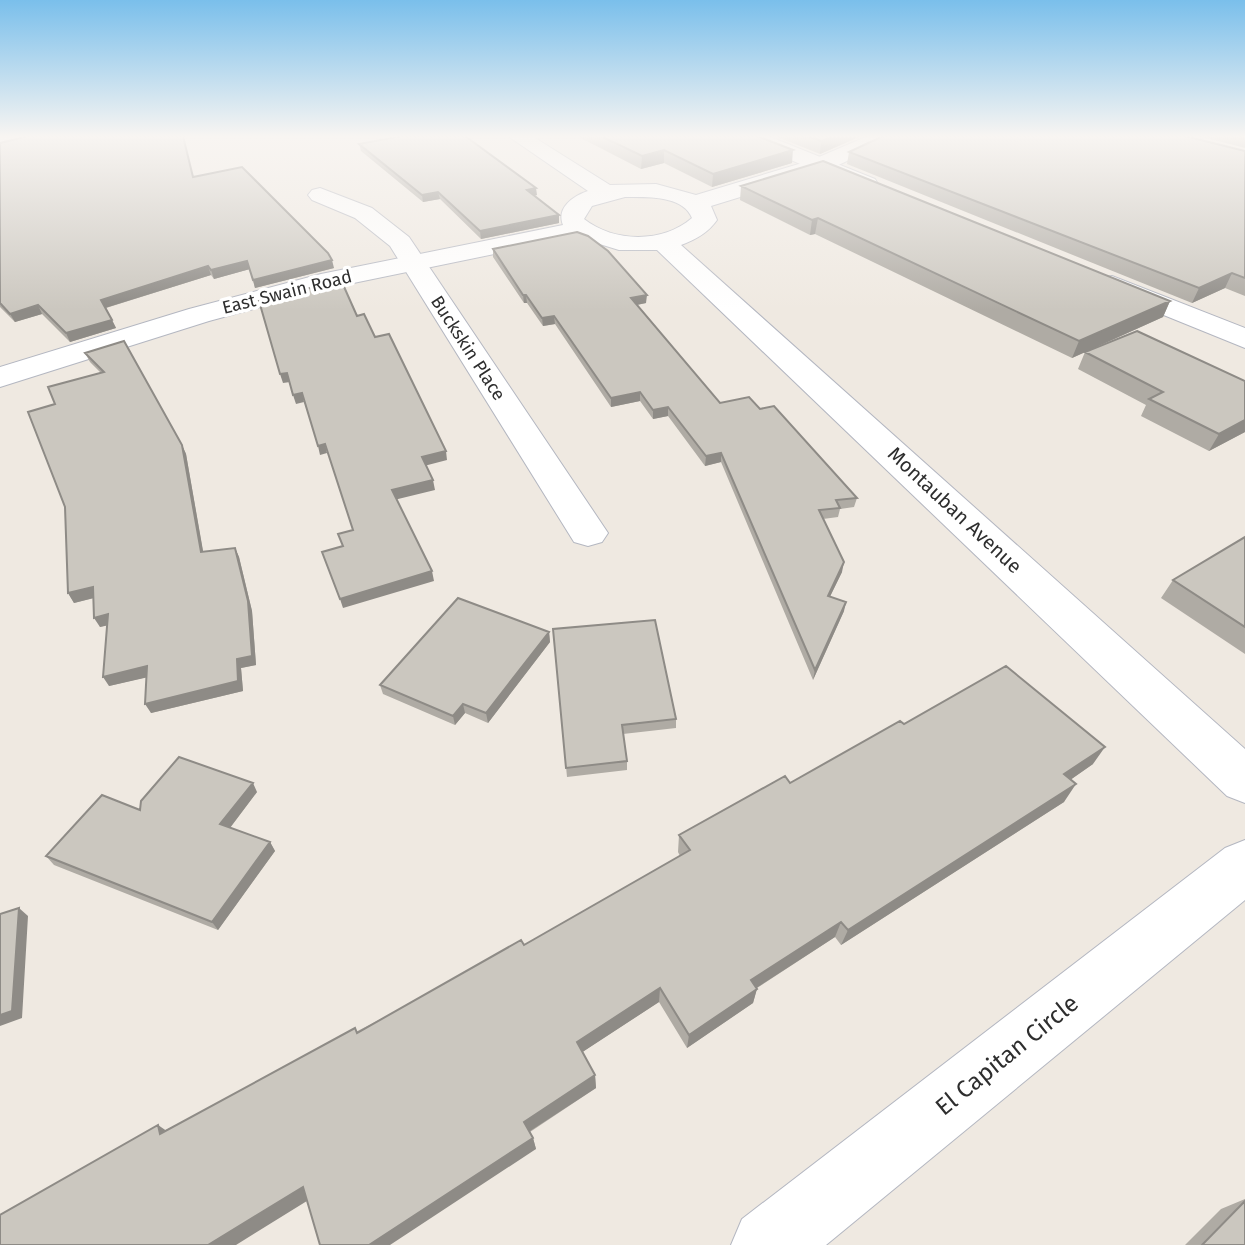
<svg xmlns="http://www.w3.org/2000/svg" width="1245" height="1245" font-family="'Fira Sans',sans-serif">
<rect width="100%" height="100%" fill="#efe9e1"/>
<g fill="none" stroke-linecap="round" stroke-linejoin="round">
<defs>
<path id="minor" d="M0,136H33L30,140L0,148Z
M741,136H768L875,179L878,184L875,189H859L744,140Z
M320,188L372,208L409,237L608,533L602,542L588,546L574,542L390,246L355,218L312,200L308,195L312,190Z
M1112,276L1245,328V348L1102,290L1098,284L1102,278Z
M1245,840V900L826,1245H731L742,1219L1225,848Z"/>
<path id="tertiary" d="M508,136H532L610,185L656,184L696,195L812,160L868,136H894L891,140L828,170L711,206L717,220C708,233 695,240 681,245L1245,749V803L1227,796L657,250H619L577,237L334,287L209,321L0,387V367L189,309L321,274L563,225C556,208 573,196 588,191ZM625,197C646,197 683,195 692,218C663,243 615,243 584,219L592,206Z"/>
</defs>
<use href="#minor" stroke="#b4b7c1" stroke-width="2"/>
<use href="#tertiary" stroke="#b4b7c1" stroke-width="2"/>
<use href="#minor" fill="#fff" fill-rule="evenodd"/>
<use href="#tertiary" fill="#fff" fill-rule="evenodd"/>
</g>
<path fill="#afaba4" d="M577,136H757L792,163L712,187L664,163L641,169Z
M775,136H861L820,154Z
M1199,136H1245V148Z
M0,143L194,177L334,268L255,288L250,269L214,279L211,275L106,308L116,328L70,342L42,314L15,322L0,307Z
M359,144L537,195L534,196L559,223L481,239L440,199L423,202L361,151Z
M1245,151V296L1225,288L1192,303L847,164L849,152Z
M741,186L1170,301L1163,317L1072,358L815,234L810,235L740,200Z
M493,249L646,303L637,305L720,403L760,409L857,498L854,507L840,509L838,517L823,519L842,572L830,596L844,611L813,680L721,462L705,466L668,416L653,419L640,401L611,407L555,324L543,326L527,303H524L493,257Z
M1085,352L1245,432L1209,451L1141,416L1146,405L1078,369Z
M85,353L182,445L186,454L203,552L235,548L239,557L252,611L256,665L241,668L243,691L151,713L147,677L109,686L107,625L100,627L93,598L74,603L68,593L65,507L55,404L101,373L90,362Z
M1245,537V654L1161,598L1173,580Z
M553,629L676,719V728L623,734L627,761V770L567,777Z
M549,632L550,642L488,723L465,713L455,725L383,694L380,685Z
M904,724L1093,764L1070,780L1064,802L841,945L835,937L757,988L753,1003L687,1048L659,1002L582,1052L595,1075L596,1088L530,1132L533,1138L536,1149L307,1201L166,1130L524,945L680,856L678,852L679,835L790,783Z
M257,792L230,828L270,842L275,851L218,930L54,865L46,856L140,810Z
M1245,1199V1245H1185L1221,1209Z"/>
<path fill="#8e8b86" d="M834,136H861L820,154L821,141Z
M664,150V163L641,169L642,156Z
M793,150L792,163L712,187L713,174Z
M536,188L537,195L527,197V190Z
M438,192L440,199L423,202L422,195Z
M559,215V223L481,239L480,231Z
M818,218L815,234L810,235L812,220Z
M332,260L334,268L255,288L253,280Z
M247,261L250,269L214,279L211,270Z
M208,266L211,275L105,308L101,300Z
M1232,273L1225,288L1192,303L1199,288Z
M523,295H526L527,303H524Z
M647,295L646,303L631,306V298Z
M1170,301L1163,317L1072,358L1079,341Z
M38,305L42,314L15,322L10,314Z
M554,316L555,324L543,326L542,318Z
M112,320L116,328L70,342L66,333Z
M287,373L290,382L283,383L280,374Z
M640,392V401L611,407V398Z
M302,393L304,402L296,404L293,395Z
M668,407V416L653,419V410Z
M1245,420V432L1209,451L1219,434Z
M325,444L327,453L320,455L318,446Z
M182,445L186,454L205,562L201,552Z
M446,451L447,460L424,466L422,457Z
M721,453V462L705,466L706,456Z
M433,480L435,490L394,500L392,490Z
M235,548L239,557L252,611L256,665L241,668L243,691L151,713L145,704L237,659Z
M844,562L842,572L826,605L828,596Z
M432,571L434,581L343,608L340,599Z
M93,587L98,597L74,603L68,593Z
M846,602L844,611L813,680L815,670Z
M108,614L114,624L100,627L94,618Z
M549,632L550,642L488,723L486,713Z
M147,666L153,676L109,686L103,677Z
M463,704L465,713L455,725L453,716Z
M1105,747L1093,764L1053,792L1064,774Z
M253,783L257,792L226,833L220,824Z
M1076,784L1064,802L841,945L848,930Z
M270,842L275,851L218,930L212,922Z
M19,908L28,916L22,1018L0,1026V1015Z
M841,922L835,937L747,994L751,980Z
M660,988L659,1002L578,1055L577,1042Z
M757,989L753,1003L687,1048L689,1035Z
M595,1075L596,1088L527,1133L524,1122Z
M158,1125L174,1136L160,1134Z
M533,1138L536,1149L390,1245H369Z
M303,1187L315,1196L236,1245H208Z"/>
<path fill="#cbc7bf" stroke="#8e8b86" stroke-width="2" d="M28,136H183L193,177L242,167L328,253L332,260L253,280L247,261L211,270L208,266L101,300L112,320L66,333L38,305L10,314L0,303V143Z
M402,136H465L536,188L527,190L559,215L480,231L438,192L422,195L359,144Z
M601,136H757L793,150L713,174L664,150L642,156Z
M808,136H834L821,141Z
M883,136H1185L1245,151V278L1232,273L1199,288L849,152Z
M823,161L1170,301L1079,341L818,218L812,220L741,186Z
M577,232L588,236L608,251L647,295L631,298L720,403L749,397L760,409L774,406L857,498L836,500L840,508L819,510L844,562L828,596L846,602L815,670L721,453L706,456L668,407L653,410L640,392L611,398L554,316L542,318L526,295H523L493,249Z
M341,280L357,316L364,314L375,337L389,334L446,451L422,457L433,480L392,490L432,571L340,599L322,552L343,546L338,534L353,530L325,444L318,446L302,393L293,395L287,373L280,374L259,301Z
M1137,331L1245,381V420L1219,434L1149,399L1163,392L1085,352Z
M124,341L182,445L201,552L235,548L248,601L252,656L237,659L238,681L145,704L147,666L103,677L108,614L94,618L93,587L68,593L65,507L28,412L55,404L48,387L104,372L85,353Z
M1245,537V627L1173,580Z
M458,598L549,632L486,713L463,704L453,716L380,685Z
M655,620L676,719L622,725L627,761L566,768L553,629Z
M1006,666L1105,747L1064,774L1076,784L848,930L841,922L751,980L757,989L689,1035L660,988L577,1042L595,1075L524,1122L533,1138L369,1245H320L303,1187L208,1245H0V1215L158,1125L160,1134L355,1028L357,1033L521,940L524,945L690,850L679,835L785,776L790,783L900,721L904,724Z
M179,757L253,783L220,824L270,842L212,922L46,856L102,795L140,810L141,801Z
M19,908L12,1011L0,1015V914Z
M1245,1201V1245H1202Z"/>
<linearGradient id="sky" x2="0" y2="1"><stop stop-color="#7abfeb"/><stop offset="0.44" stop-color="#f8f5f2"/><stop offset="1" stop-color="#f8f5f2" stop-opacity="0"/></linearGradient>
<rect width="1245" height="310" fill="url(#sky)"/>
<g text-anchor="middle" stroke-width="7" stroke-linejoin="round" paint-order="stroke">
<g font-size="18" fill="#2e2e2e" stroke="#fff">
<text transform="translate(287 292) rotate(-14)" y="6">East Swain Road</text>
<text transform="translate(468 348) rotate(57)" y="6">Buckskin Place</text>
</g>
<g font-size="20" fill="#2e2e2e" stroke="#fff">
<text transform="translate(955 510) rotate(43)" y="7">Montauban Avenue</text>
</g>
<g font-size="24" fill="#2e2e2e" stroke="#fff">
<text transform="translate(1007 1055) rotate(-39)" y="8">El Capitan Circle</text>
</g>
</g>
</svg>
